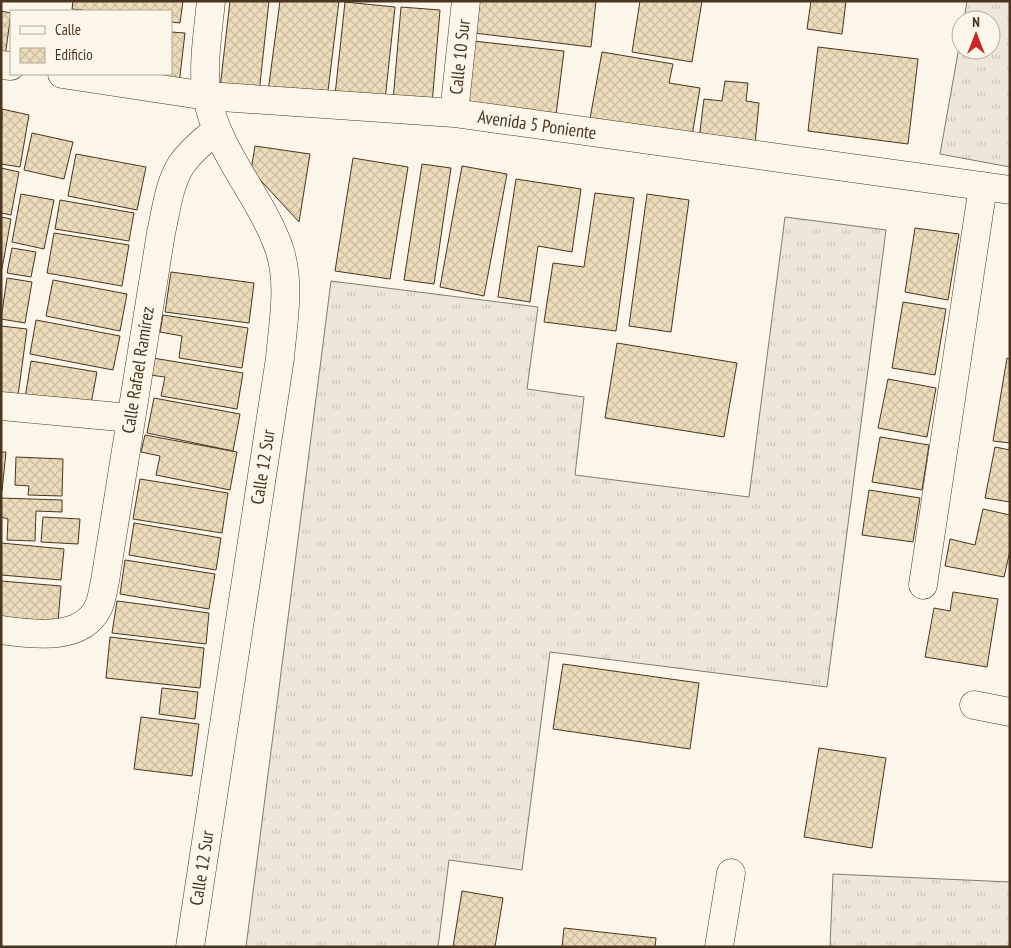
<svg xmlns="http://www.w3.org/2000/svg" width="1011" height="948" font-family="'PT Sans Narrow',sans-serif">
<defs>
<pattern id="grass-tufts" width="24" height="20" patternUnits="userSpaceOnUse" patternTransform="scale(1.25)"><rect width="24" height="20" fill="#ede6d9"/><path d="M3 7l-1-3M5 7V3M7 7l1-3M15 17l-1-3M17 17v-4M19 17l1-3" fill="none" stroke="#cdc6ba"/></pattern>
<pattern id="building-cross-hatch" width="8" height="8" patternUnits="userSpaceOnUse" patternTransform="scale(1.25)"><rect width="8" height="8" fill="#ecdcbc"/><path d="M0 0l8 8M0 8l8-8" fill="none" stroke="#ccbda1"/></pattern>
</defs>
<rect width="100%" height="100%" fill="#fbf6e9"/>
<path fill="url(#grass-tufts)" stroke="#887966" d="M967,1H1010V167L940,154L961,36V50H991V20H964Z
M785,217L886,230L827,687L550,652L522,870L449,860L438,947H246L331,281L538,307L527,389L584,397L575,475L749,497Z
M833,874L1010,882V947H830Z"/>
<path fill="url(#building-cross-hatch)" stroke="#4a3520" d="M73,1H183L180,23L171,22V11H92L72,9Z
M230,1H269L259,93L220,88Z
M280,1H339L327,99L268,92Z
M477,1H596L591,47L474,33Z
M640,1H702L692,62L632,52Z
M811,1H846L842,34L807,29Z
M345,2L395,7L385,100L335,95Z
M401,7L440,10L432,104L393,101Z
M1,11L11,13L5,57L1,56Z
M171,32L185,33L179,84L139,74H171Z
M473,41L564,51L556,115L465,104Z
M818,47L918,59L908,144L808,131Z
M602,52L673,64L669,83L700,88L691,142L589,124Z
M725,81L748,83L746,101L759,103L755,144L699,139L704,99L722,101Z
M2,109L29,115L20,167L1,164Z
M32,133L73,142L64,179L24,170Z
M255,146L310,154L299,222L251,170Z
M76,154L146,167L137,210L68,196Z
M353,158L408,167L390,279L335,271Z
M422,164L451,168L434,284L404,280Z
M462,166L507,174L484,296L440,287Z
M1,168L19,172L11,215L1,213Z
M516,179L581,189L572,252L538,246L530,302L498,297Z
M595,193L634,198L616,331L544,322L553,263L584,267Z
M21,194L54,200L44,249L12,242Z
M647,194L689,200L671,332L629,326Z
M60,200L134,213L129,241L55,229Z
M1,217L11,219L2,269H1Z
M915,228L959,234L948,300L905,292Z
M54,233L129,245L122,286L47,273Z
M12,248L36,252L31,277L7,273Z
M171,272L254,283L249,323L165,312Z
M7,278L32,282L25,323L1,319Z
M53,280L127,294L120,331L46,316Z
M903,302L946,309L935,375L892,368Z
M163,315L248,328L242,368L179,358L182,336L160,332Z
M36,320L120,336L113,370L30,354Z
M1,326L27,329L17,403L1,401Z
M617,343L737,363L724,437L605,418Z
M153,358L243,373L237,409L161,396L165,377L150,375Z
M1007,358L1010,359V443L993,441Z
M31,361L97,372L90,409L25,398Z
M888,379L936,388L927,437L878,428Z
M154,398L240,414L233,451L147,433Z
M145,435L237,452L230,490L156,475L160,456L141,452Z
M880,437L929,445L922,490L872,482Z
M995,447L1010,450V502L985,498Z
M1,452H6L2,491H1Z
M16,457L63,459L62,496L28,495L29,486L15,485Z
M140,479L228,493L222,533L133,519Z
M869,490L920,498L913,542L862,535Z
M1,498L62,500V512L36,511L35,541L7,540L8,519L1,517Z
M983,509L1010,515V551L1004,577L945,566L950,539L975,545Z
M43,517L80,519L78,544L41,542Z
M134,523L221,538L216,570L129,555Z
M1,543L64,549L61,580L1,575Z
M125,560L215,574L209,609L120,594Z
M1,581L61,586L58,622L1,617Z
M953,592L998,599L987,667L925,657L934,608L950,611Z
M117,601L209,613L206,644L112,633Z
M110,637L204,648L200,688L106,678Z
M563,664L699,683L690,749L553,729Z
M162,688L198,692L195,719L159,714Z
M141,717L199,724L192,776L134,769Z
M819,748L886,758L872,848L804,837Z
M462,891L503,898L495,947H453Z
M564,928L656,938L655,947H562Z"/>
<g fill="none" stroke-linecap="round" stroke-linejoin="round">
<defs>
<path id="minor" d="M1,65L11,66
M62,74L207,96L454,113L1010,190
M454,113L466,1
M1,406L130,418
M923,585L983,186
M1,630C32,634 81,642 98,608C102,600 103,590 105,581L161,233C166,211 169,184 181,165C190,152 204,140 217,130
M974,705L1010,712
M190,947L280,358C283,322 291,284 279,248C260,195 218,153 207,97C202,66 208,32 211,1
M719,947L731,873"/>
</defs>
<use href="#minor" stroke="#4a3520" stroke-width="29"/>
<use href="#minor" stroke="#fbf6e9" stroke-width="28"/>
</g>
<g text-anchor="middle" stroke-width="4" stroke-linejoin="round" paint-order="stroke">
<g font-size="18" fill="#4a3520" stroke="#fbf6e9">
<text transform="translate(460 57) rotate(-84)" y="6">Calle 10 Sur</text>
<text transform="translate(537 125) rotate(8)" y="6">Avenida 5 Poniente</text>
<text transform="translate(138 370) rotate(-81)" y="6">Calle Rafael Ramírez</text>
<text transform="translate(263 467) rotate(-81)" y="6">Calle 12 Sur</text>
<text transform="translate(202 868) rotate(-81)" y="6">Calle 12 Sur</text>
</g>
</g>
<rect width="1011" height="948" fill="none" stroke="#4a3520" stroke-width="5"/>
<rect x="10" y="10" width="162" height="65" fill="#fbf6e9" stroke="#b4a999"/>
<rect x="20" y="26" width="25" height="8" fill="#fbf6e9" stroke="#b4a999"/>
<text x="55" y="35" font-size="15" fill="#4a3520">Calle</text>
<rect x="20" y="48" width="25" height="15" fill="url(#building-cross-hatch)" stroke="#b4a999"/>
<text x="55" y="60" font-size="15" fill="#4a3520">Edificio</text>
<g transform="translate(976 35)"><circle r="24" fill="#fbf6e9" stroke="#b4a999"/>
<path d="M0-4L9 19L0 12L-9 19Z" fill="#c62828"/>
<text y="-8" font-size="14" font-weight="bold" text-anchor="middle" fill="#4a3520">N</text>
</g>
</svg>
